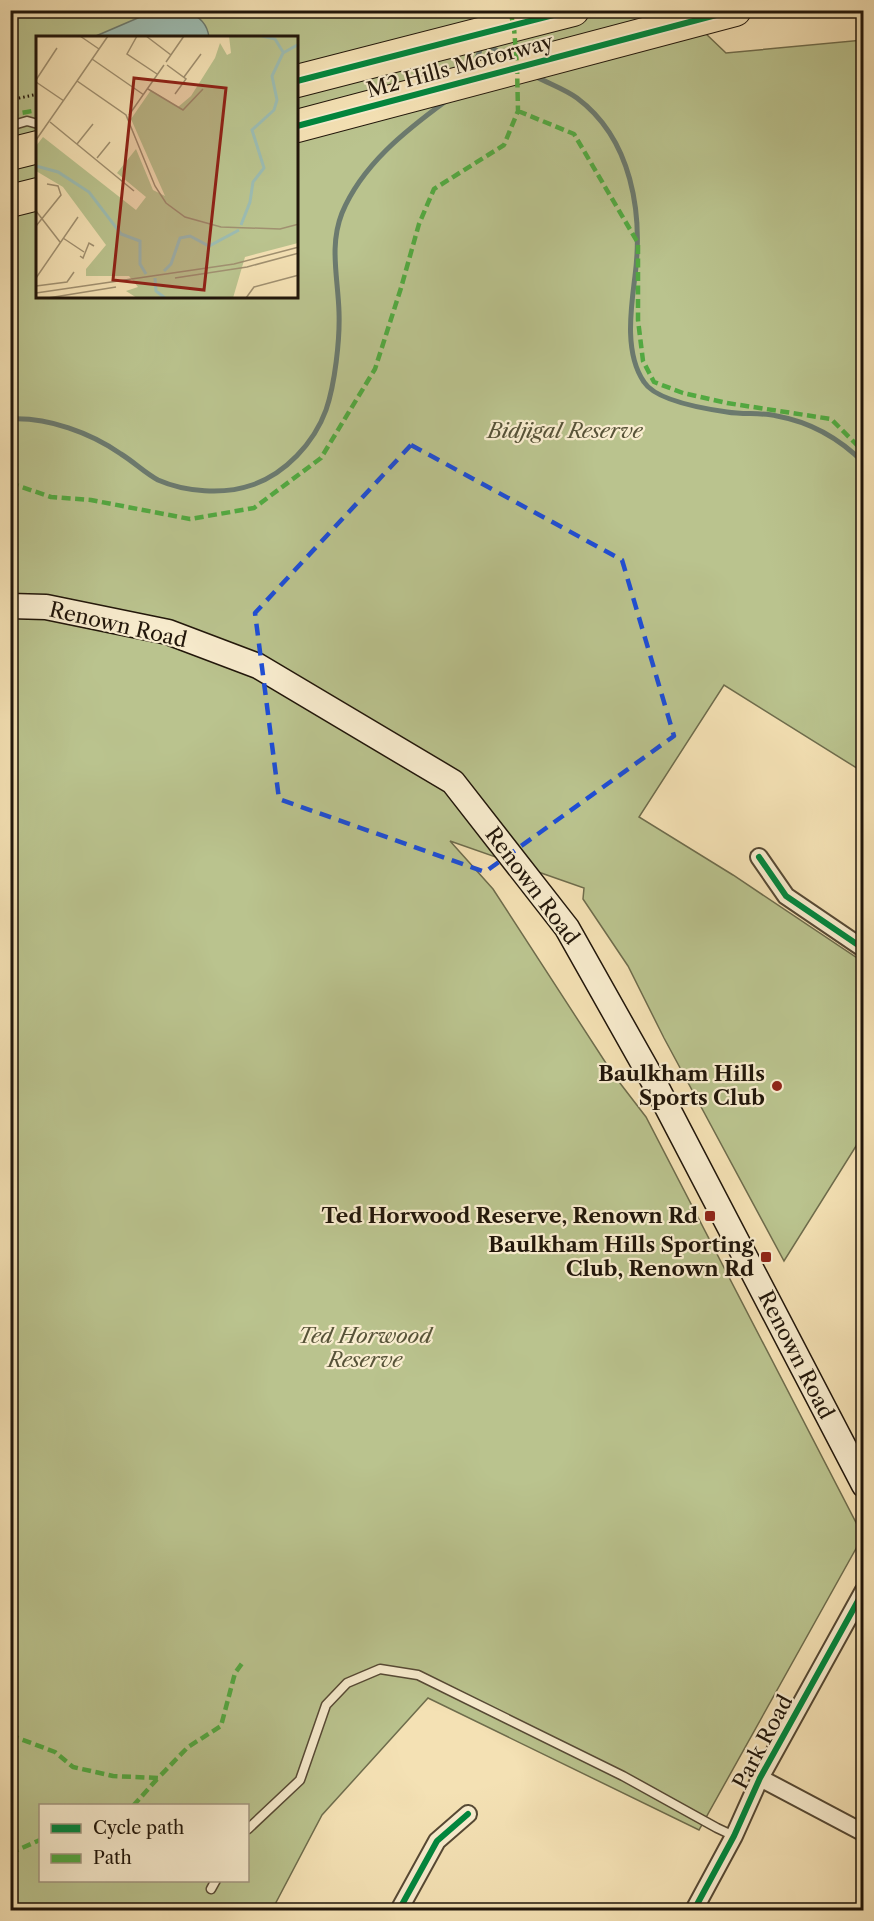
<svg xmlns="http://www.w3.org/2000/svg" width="874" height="1921" font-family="'Libre Caslon Text',serif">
<rect width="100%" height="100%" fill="#f4e1b4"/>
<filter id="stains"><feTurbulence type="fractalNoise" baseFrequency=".00333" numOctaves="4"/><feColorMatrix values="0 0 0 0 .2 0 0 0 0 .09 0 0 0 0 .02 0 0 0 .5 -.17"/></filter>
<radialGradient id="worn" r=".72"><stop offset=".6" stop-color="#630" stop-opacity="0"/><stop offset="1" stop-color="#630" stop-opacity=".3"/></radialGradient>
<path fill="#bac38e" stroke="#6e6c4c" stroke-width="1.5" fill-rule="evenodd" d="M681,10L726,53L863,40V772L724,685L639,817L733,875L863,962V1135L784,1261L664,1038L628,966L583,899L584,888L450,841L493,889L613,1074L646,1117L863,1536L699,1830L428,1698L322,1815L272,1910H11V11ZM38,38H297V297H38ZM40,1806H248V1880H40Z"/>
<path fill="#9cbcb2" stroke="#6b7a6f" stroke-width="1.5" d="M154,11C177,10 205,9 209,37H95L96,36Z"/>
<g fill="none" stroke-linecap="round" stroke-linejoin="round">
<path stroke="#6b7a6f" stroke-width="5" d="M484,10L485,23
M486,43L508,59
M474,67L482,44
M533,75C547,83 565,89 577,98C632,139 643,213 635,276C631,308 624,353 644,382C656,401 706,409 727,412C744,415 761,412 777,416C810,422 840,439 864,463
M10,419C48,417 91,433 121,454C134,462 145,473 158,480C185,492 224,495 252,485C285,474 314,443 326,410C335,384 340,339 339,312C338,278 329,246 342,213C362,165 405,131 446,101"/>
<defs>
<path id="lane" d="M10,126L27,121L38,124
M248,1829L300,1780L326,1705L347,1683L380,1669L418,1675L623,1776L717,1828L734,1836
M211,1889L216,1880"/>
<path id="street" d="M759,857L786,896L864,949
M760,1778L864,1833
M399,1910L437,1841L468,1814
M694,1910L734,1836L760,1778L864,1590"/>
<path id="secondary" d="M10,606L46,607L168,632L258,666L453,782L567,928L656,1086L864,1485"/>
<path id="highway" d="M297,81L573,10
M297,126L735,10
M10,154L38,147
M10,201L38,194"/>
</defs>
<use href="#lane" stroke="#564934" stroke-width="11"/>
<use href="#street" stroke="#564934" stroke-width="20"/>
<use href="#secondary" stroke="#21160a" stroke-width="27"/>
<use href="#highway" stroke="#21160a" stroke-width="34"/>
<path stroke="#21160a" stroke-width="3" stroke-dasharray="1.5 3" stroke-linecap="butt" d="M10,100L38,94"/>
<use href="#lane" stroke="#f8ecce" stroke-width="8"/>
<use href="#street" stroke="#f8ecce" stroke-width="16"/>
<use href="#secondary" stroke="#f8ecce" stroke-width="24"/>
<use href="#highway" stroke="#f4e1b4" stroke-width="32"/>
<path stroke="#52a941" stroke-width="4.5" stroke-dasharray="9 4.5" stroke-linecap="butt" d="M518,111L574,134L638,243V320L643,361L654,382L683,393L727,403L831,419L864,452
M10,117L15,114L38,110
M10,483L51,497L91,500L190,519L254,508L321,458L375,369L401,288L419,224L434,189L504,145L518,111L517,66L514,28L510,10
M10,1735L55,1752L73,1767L113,1776L158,1778L188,1747L221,1726L235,1673L243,1662
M133,1806L158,1778
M10,1851L13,1852L40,1840"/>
<defs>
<path id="cycleway" d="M297,81L573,10
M297,126L735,10
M759,857L786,896L864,949
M399,1910L437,1841L468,1814
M694,1910L734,1836L760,1778L864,1590"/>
</defs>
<use href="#cycleway" stroke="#f8ecce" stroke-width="10"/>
<use href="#cycleway" stroke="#00873e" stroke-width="6"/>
</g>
<path fill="none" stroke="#1d4ed8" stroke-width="4.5" stroke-dasharray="12 8" stroke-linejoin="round" d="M411,445L622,560L674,736L485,872L279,799L255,613Z"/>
<g fill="#8f2418" stroke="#f8ecce" stroke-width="2">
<circle cx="777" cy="1086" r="6"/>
<rect x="704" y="1210" width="12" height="12" rx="3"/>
<rect x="760" y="1251" width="12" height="12" rx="3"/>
</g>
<g text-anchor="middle" stroke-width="4.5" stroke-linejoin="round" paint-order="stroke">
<g font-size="21" fill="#21160a" stroke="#f8ecce">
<text transform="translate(460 66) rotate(-15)" y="7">M2 Hills Motorway</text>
<text transform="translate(118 625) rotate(13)" y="7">Renown Road</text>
<text transform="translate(532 886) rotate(53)" y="7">Renown Road</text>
<text transform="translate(796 1355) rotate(63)" y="7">Renown Road</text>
<text transform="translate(763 1742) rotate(-62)" y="7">Park Road</text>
</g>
<g font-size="21" font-style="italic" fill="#575338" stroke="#f8ecce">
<text x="565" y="438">Bidjigal Reserve</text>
<text x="365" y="1343">Ted Horwood<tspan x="365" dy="24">Reserve</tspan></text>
</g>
<g font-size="21" font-weight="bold" fill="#21160a" stroke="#f8ecce" text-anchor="end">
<text x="765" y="1081">Baulkham Hills<tspan x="765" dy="24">Sports Club</tspan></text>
<text x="698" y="1223">Ted Horwood Reserve, Renown Rd</text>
<text x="754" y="1252">Baulkham Hills Sporting<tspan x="754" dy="24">Club, Renown Rd</tspan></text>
</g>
</g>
<g transform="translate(36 36)">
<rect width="262" height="262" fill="#f4e1b4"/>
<path d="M193,0H262V207L209,221L197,262H101L90,255L102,251L93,240H50V233L70,209L27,151L0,135V110L7,101L100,174L110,161L81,137L100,113L117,154L129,160L95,83L115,54L142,71L155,60L179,22L184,7L191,19L195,17Z" fill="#bac38e"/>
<path fill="none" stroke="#9cbcb2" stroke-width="3" d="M226,0L239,3L247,16M0,130L22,136L53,156L85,198L104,205V228L110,238M205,189L214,166L217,146L228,132L216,94L238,74L241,64L236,40L247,17L263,8M128,235L135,228L144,202L154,200L173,210L203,194M119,242L120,255L129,262"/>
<path fill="none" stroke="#a09070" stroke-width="1.5" d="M44,0L63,13M101,0L91,18L121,38M110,0L135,19M56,23L108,59M130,26L148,0M131,29L150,43L139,58M148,41L165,18M0,44L21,12M41,45L72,0M0,46L28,65M112,53L147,74L167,53M93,79L128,29M14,86L98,155M0,104L41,45L90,79L119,150L130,167L149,181L185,191L244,193L263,188M41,108L57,88M61,122L74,106M0,175L24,206M0,190L25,159L22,150L11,148M27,202L48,216M44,220L47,222L53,207L58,210M0,242L42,181M139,242L211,231L263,217M0,250L31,246L38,236M0,257L198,228L263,211M12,262L80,251M210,262L218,251L263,239"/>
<path fill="#8f2418" fill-opacity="0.15" stroke="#8f2418" stroke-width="3" d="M98,42L190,52L168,254L77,244Z"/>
<rect width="262" height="262" fill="none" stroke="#21160a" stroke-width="3"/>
</g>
<rect width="874" height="1921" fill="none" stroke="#f4e1b4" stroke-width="36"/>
<rect x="12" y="12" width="850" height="1897" fill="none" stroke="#21160a" stroke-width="3"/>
<rect x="18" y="18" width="838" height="1885" fill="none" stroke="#21160a" stroke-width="1.5"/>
<rect x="39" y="1804" width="210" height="78" fill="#f8ecce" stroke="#a29680" stroke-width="1.5"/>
<rect x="51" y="1824" width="30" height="9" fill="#00873e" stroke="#a29680" stroke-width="1.5"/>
<text x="93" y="1834" font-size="18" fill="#21160a">Cycle path</text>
<rect x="51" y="1854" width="30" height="9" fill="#52a941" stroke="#a29680" stroke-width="1.5"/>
<text x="93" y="1864" font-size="18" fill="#21160a">Path</text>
<rect width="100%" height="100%" filter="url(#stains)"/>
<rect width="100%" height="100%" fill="url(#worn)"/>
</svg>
